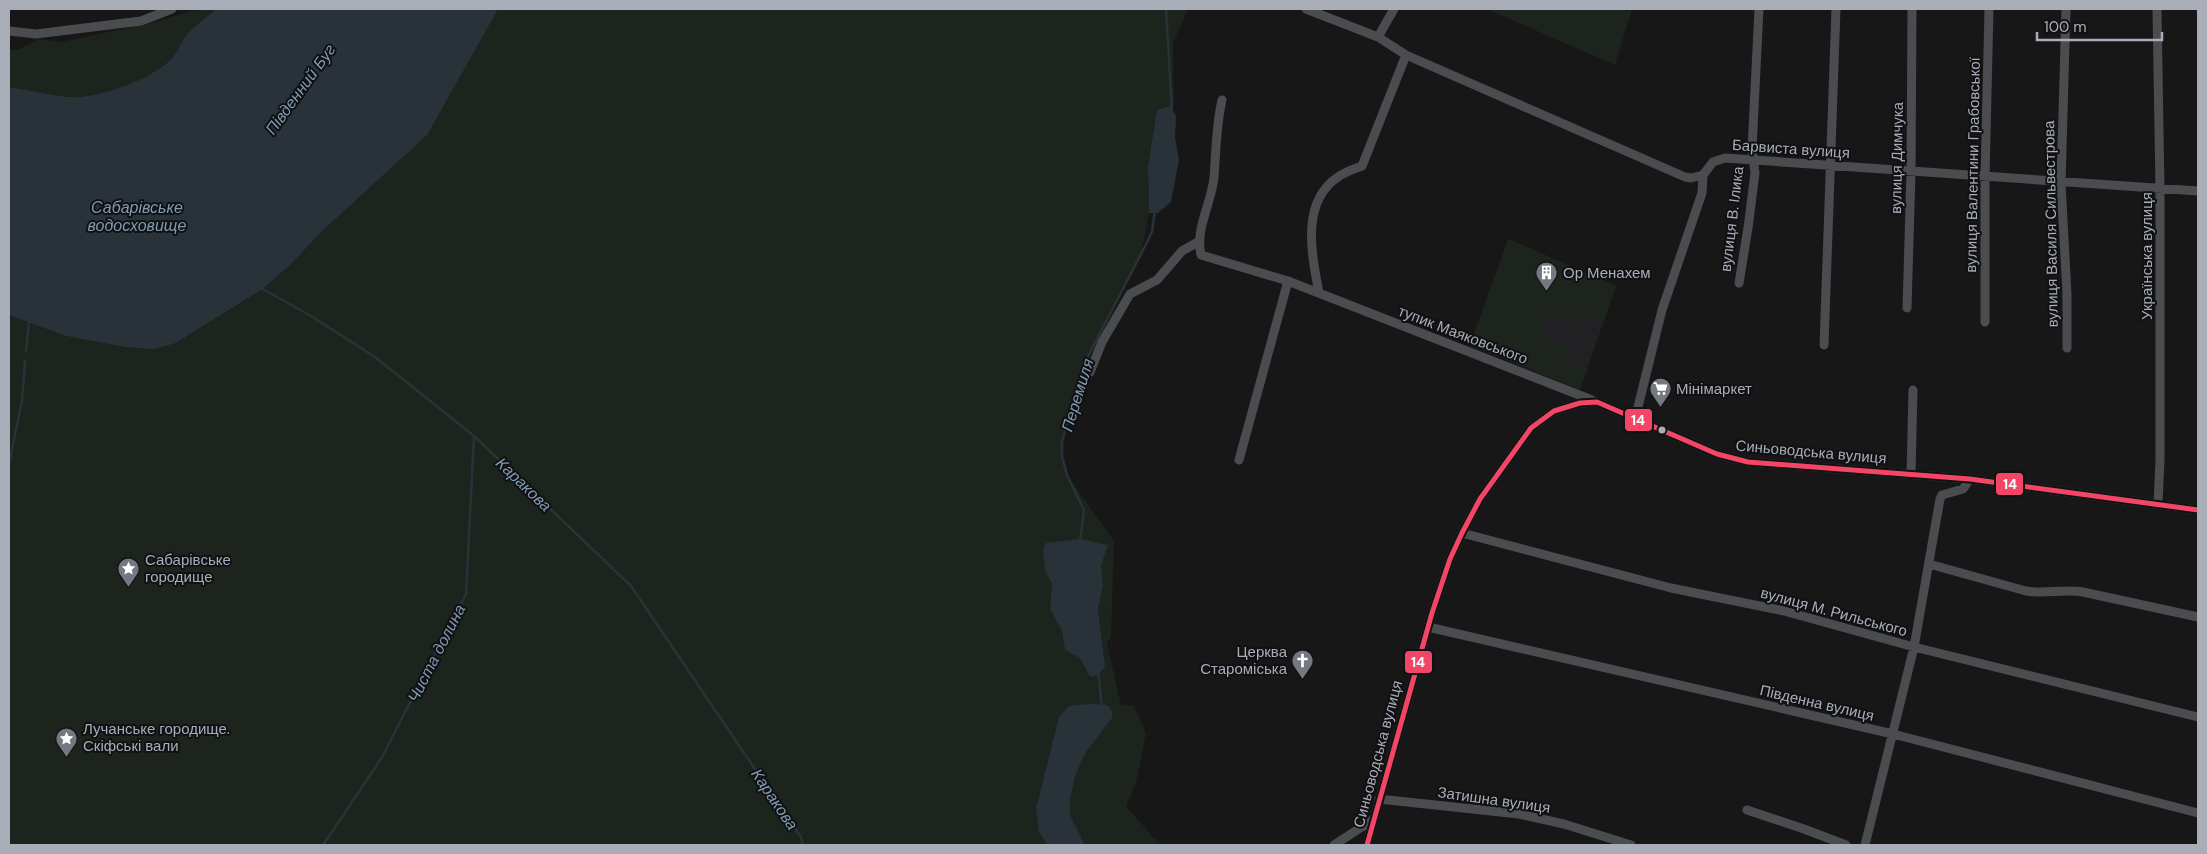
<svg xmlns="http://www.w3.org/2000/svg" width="2207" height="854" font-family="'DM Sans',sans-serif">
<rect width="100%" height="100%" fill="#171717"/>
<path fill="#212123" d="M1509,239L1616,286L1580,390L1470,345Z"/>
<path fill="#1d241e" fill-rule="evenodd" d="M199,9H216C206,18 194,26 185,37C181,43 178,51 173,57C154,79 98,99 69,97C49,95 29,90 9,87V50L20,49L39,39L60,42L151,23Z
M473,9H1188L1173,43L1174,105L1157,110L1148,166L1149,213L1141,254L1082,368L1062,442V456L1067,475L1114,541L1111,637L1107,643L1121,705L1134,706L1146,733L1136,783L1126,806L1153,837L1164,845H9V315L66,336L125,347L176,343L263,289L291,264ZM1101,565L1103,586L1098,609L1105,667L1099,674L1092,677L1089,675L1080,658L1065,650L1062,631L1050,609L1052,584Z
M1487,9H1632L1615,65Z
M1508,239L1616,286L1604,321L1582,313L1578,323L1549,312L1537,336L1567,347L1564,359L1588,368L1580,390L1470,345Z"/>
<path fill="#2a3239" d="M216,9H498L427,135L321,232L291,264L263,289L176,343L154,349L125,347L66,336L9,315V87C29,90 49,95 69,97C98,99 154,79 173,57C178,51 181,43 185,37C194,26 206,18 216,9Z
M1170,106L1176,116L1175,138L1179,160L1171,202L1158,213H1149L1148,166L1157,110Z
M1081,539L1108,545L1101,565L1103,586L1098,609L1105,667L1099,674L1092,677L1089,675L1080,658L1065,650L1062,631L1050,609L1052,584L1045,570L1043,550L1046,543Z
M1089,704L1107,705L1112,711V718L1086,752L1081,762L1075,776L1070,799V815L1085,845H1047L1039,832L1036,809L1059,717L1069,706Z"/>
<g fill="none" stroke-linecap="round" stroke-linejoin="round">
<path stroke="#2a3239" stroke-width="2.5" d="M1166,9L1172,111
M261,288L311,316L375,357L474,436L631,586L801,837L803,845
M26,352L29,321
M9,464L22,401L25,361
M1080,542L1084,510L1067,475L1062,456V442L1082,368L1141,254L1152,232L1155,210
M1098,671L1102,707
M323,845L381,759L466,594L474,436"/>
<path stroke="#4b4c50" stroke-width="9" d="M1306,9L1378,37L1406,55L1685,177L1691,178L1703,175L1713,162L1725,158L2198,191
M2066,9L2061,183L2067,294V348
M2157,9L2160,189V460L2158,504
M9,31L36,34L141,21L172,9
M1378,37L1394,9
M1222,100C1216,126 1216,152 1214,178C1211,204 1195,229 1201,255L1288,281L1592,400
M1739,283L1748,228L1755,173L1752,149L1759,9
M1319,293C1312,256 1300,202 1338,177C1345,172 1354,169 1362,166L1406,55
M1907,308L1911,172L1912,9
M1985,322V178L1989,9
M1824,345L1836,9
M1090,372L1102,342L1130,294L1157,280L1182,251L1198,242
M1635,419L1662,310L1702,193L1703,175
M1239,460L1288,281
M1911,474L1913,390
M1462,533L1671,588L1784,611L1914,647L2198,717
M1929,564L2026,591C2045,594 2064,589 2083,592L2198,617
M1428,627L1893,734L2198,813
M1379,799L1519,814L1564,824L1631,845
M1747,810L1804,829L1846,845
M1334,845L1374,819
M1367,845L1432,613L1450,559L1462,533L1480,499L1531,428L1554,411L1580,403L1597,402L1717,454L1748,462L1970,479L2198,510
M1865,845L1914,647L1940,499L1942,495L1963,489L1970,479"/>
<defs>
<path id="bus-1" d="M1367,845L1432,613L1450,559L1462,533L1480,499L1531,428L1554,411L1580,403L1597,402L1717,454L1748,462L1970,479L2198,510"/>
</defs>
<use href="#bus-1" stroke="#111113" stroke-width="9"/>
<use href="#bus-1" stroke="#f34667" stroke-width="5"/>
</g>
<defs>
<symbol id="building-pin" viewBox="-11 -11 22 30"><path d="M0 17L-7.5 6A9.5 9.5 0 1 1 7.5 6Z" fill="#757880" stroke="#111113"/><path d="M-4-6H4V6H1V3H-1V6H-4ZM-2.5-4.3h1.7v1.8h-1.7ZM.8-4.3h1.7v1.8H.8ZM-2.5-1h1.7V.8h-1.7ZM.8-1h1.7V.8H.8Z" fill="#fff"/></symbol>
<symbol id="supermarket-pin" viewBox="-11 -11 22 30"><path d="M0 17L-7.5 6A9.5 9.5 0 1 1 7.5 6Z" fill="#757880" stroke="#111113"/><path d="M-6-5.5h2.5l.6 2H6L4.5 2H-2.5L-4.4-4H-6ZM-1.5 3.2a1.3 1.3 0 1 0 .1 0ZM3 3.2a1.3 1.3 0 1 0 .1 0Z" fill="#fff"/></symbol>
<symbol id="sight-pin" viewBox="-11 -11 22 30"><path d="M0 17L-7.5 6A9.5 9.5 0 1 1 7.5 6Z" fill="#757880" stroke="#111113"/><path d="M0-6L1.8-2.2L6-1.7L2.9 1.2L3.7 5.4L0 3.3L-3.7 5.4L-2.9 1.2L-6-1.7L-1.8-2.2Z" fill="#fff"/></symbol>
<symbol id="church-pin" viewBox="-11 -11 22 30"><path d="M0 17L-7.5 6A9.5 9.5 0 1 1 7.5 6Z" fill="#757880" stroke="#111113"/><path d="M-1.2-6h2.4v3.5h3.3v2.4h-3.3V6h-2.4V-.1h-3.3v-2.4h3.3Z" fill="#fff"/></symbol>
</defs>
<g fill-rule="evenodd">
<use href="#building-pin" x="1534" y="260" width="25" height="34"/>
<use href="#supermarket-pin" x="1648" y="376" width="25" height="34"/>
<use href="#sight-pin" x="116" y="556" width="25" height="34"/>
<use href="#church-pin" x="1290" y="648" width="25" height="34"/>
<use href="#sight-pin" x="54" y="726" width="25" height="34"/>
</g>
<circle fill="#a8adb8" stroke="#111113" stroke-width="2" cx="1662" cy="430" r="4.5"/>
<g text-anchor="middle" stroke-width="4" stroke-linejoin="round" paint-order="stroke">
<g font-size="15" fill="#a8adb8" stroke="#111113">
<text transform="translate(1791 149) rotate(4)" y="5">Барвиста вулиця</text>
<text transform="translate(1897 158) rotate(-89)" y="5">вулиця Димчука</text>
<text transform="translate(1973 165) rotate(-89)" y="5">вулиця Валентини Грабовської</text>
<text transform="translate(1732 219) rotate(-83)" y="5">вулиця В. Ілика</text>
<text transform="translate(2051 224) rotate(-91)" y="5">вулиця Василя Сильвестрова</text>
<text transform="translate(2147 256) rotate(-90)" y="5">Українська вулиця</text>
<text transform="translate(1463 335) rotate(21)" y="5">тупик Маяковського</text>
<text transform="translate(1811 452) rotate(5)" y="5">Синьоводська вулиця</text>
<text transform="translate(1834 612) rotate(15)" y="5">вулиця М. Рильського</text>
<text transform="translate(1817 703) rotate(13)" y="5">Південна вулиця</text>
<text transform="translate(1378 754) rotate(-75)" y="5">Синьоводська вулиця</text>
<text transform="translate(1494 800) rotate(8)" y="5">Затишна вулиця</text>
</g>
<g font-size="15" fill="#a8adb8" stroke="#111113" text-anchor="start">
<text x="1563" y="278">Ор Менахем</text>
<text x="1676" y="394">Мінімаркет</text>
<text x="145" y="565">Сабарівське<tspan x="145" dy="17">городище</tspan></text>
<text x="1287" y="657" text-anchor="end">Церква<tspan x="1287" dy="17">Староміська</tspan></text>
<text x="83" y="734">Лучанське городище.<tspan x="83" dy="17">Скіфські вали</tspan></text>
</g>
<g font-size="16" font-style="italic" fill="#7f9bb3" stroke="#111113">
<text transform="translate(300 89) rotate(-54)" y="6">Південний Буг</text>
<text x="137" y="213">Сабарівське<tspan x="137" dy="18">водосховище</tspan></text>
<text transform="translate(1077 395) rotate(-73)" y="6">Перемиля</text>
<text transform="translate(524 484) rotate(44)" y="6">Каракова</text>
<text transform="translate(436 653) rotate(-63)" y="6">Чиста долина</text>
<text transform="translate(775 799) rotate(56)" y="6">Каракова</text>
</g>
</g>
<g stroke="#111113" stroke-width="2">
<rect x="1624" y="408" width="29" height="24" rx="5" fill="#f34667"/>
<rect x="1995" y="472" width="29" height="24" rx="5" fill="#f34667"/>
<rect x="1404" y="650" width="29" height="24" rx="5" fill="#f34667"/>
</g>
<g font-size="14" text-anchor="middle" font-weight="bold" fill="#fff">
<text x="1638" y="425">14</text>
<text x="2010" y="489">14</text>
<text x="1418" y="667">14</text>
</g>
<rect width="2207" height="854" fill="none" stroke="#a8adb8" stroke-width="20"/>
<path d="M2037 32v8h125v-8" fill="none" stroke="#a8adb8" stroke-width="2.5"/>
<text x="2044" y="32" font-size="15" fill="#a8adb8" stroke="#111113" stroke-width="4" paint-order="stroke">100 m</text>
</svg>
